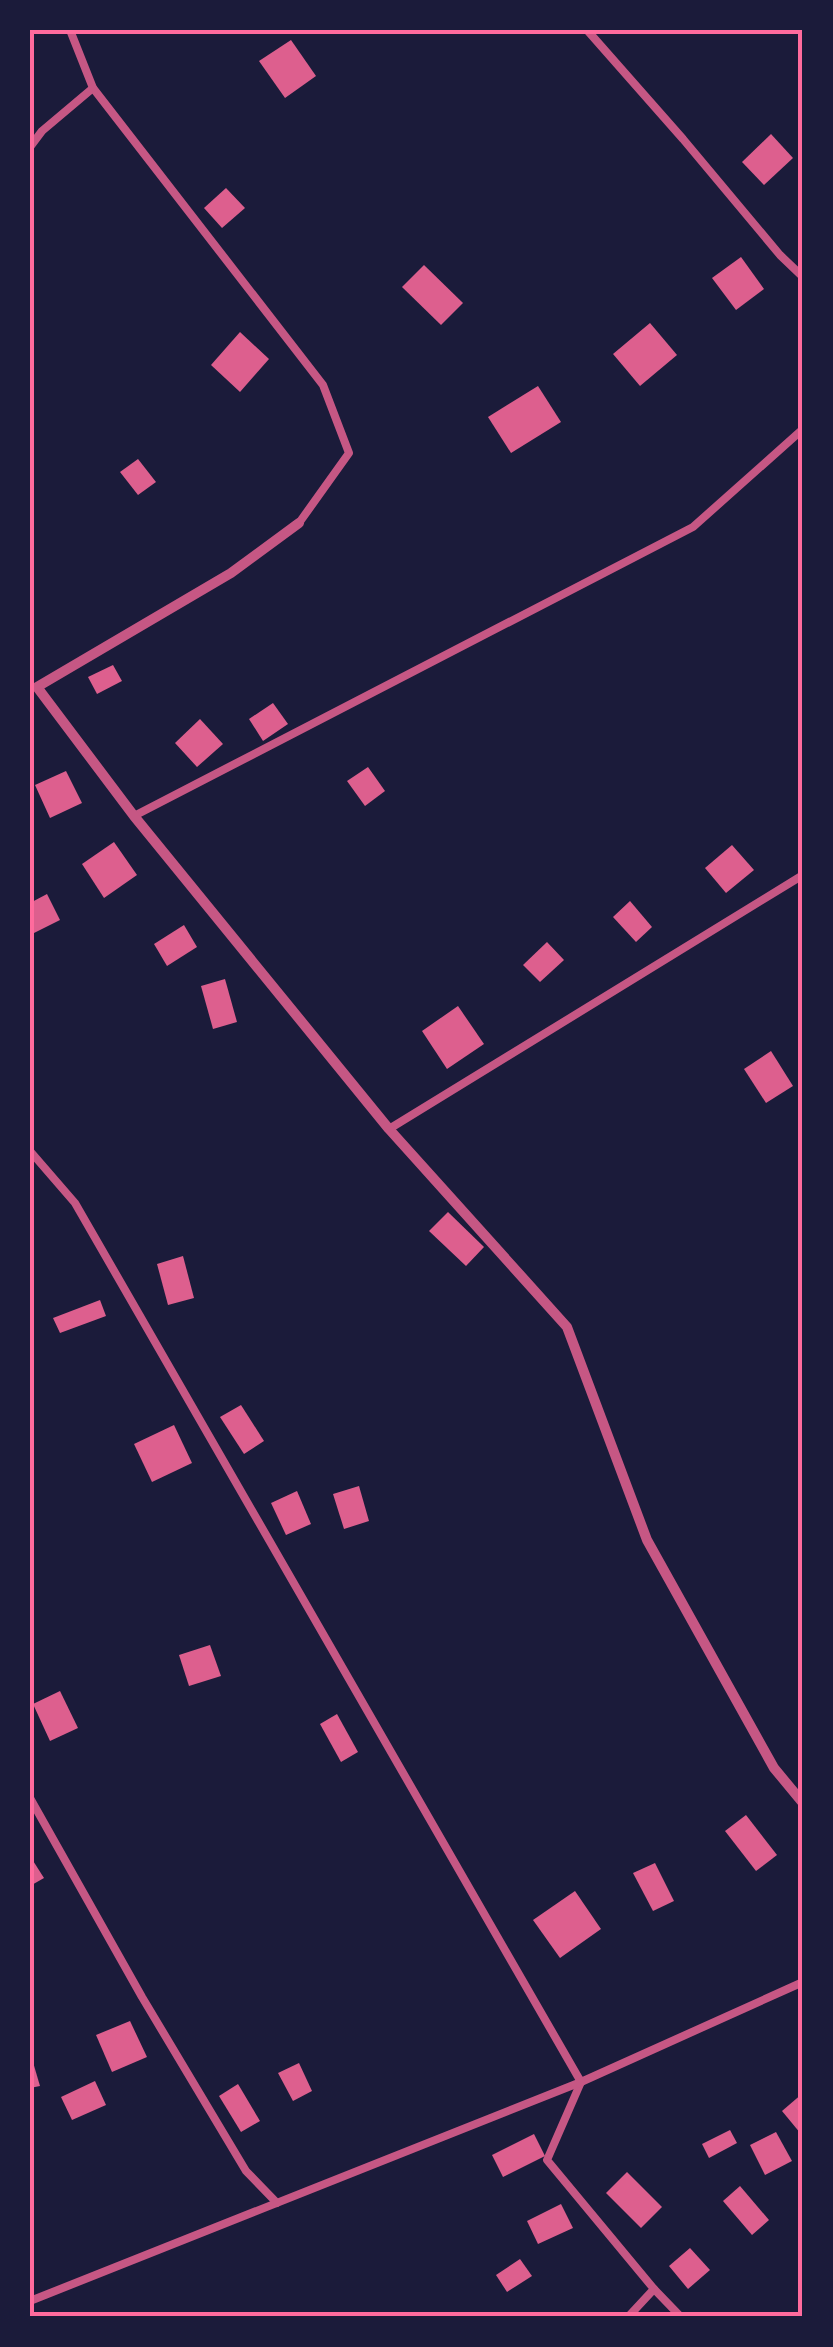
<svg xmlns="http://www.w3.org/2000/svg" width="833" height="2347" font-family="Literata,serif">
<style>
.building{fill:#dd5f8e}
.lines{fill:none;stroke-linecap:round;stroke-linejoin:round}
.service{stroke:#c65784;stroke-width:8}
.minor{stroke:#c65784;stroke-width:10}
.neatline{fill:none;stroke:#ff6b9d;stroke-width:4}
</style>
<rect width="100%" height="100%" fill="#1b1b3a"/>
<!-- building -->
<g class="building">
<polygon points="291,40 316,76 285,98 259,61"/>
<polygon points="771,134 793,158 764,185 742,162"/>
<polygon points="226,188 245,208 222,228 204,208"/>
<polygon points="741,257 764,289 736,310 712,278"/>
<polygon points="424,265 463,303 441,325 402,287"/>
<polygon points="650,323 677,355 640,386 613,354"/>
<polygon points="240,332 269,359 240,392 211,365"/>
<polygon points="538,386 561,422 511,453 488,417"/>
<polygon points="138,459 156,482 138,495 120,472"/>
<polygon points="113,665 122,681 97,694 88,677"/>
<polygon points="273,703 288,724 263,741 249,719"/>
<polygon points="200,719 223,744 197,767 175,743"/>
<polygon points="368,767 385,791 365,806 347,781"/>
<polygon points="66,771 82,803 50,818 35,785"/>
<polygon points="114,842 137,875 104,898 82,864"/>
<polygon points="732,845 754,870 726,893 705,868"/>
<polygon points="47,894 60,920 34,933 30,926 30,903"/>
<polygon points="630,901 652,927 636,942 613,917"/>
<polygon points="184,925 197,947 167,966 154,944"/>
<polygon points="547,942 564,960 540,982 523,965"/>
<polygon points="225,979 237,1022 213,1029 201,986"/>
<polygon points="458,1006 484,1044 447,1069 422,1031"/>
<polygon points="771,1051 793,1086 766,1103 744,1069"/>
<polygon points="448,1212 484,1247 466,1266 429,1231"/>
<polygon points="183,1256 194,1298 168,1305 157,1264"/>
<polygon points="100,1300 106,1316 60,1333 53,1318"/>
<polygon points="241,1405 264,1441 244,1454 220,1417"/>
<polygon points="174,1425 192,1463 152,1482 134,1444"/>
<polygon points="359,1486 369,1521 344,1529 333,1494"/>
<polygon points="297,1491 311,1524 286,1535 271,1503"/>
<polygon points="210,1645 221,1676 189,1686 179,1655"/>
<polygon points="60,1691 78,1728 50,1741 33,1704"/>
<polygon points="337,1714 358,1752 341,1762 320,1724"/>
<polygon points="746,1815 777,1855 756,1871 725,1831"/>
<polygon points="30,1856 44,1878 30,1886"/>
<polygon points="655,1863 674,1901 653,1911 633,1873"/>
<polygon points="575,1891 601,1929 560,1958 533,1920"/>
<polygon points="130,2021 147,2057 112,2072 96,2035"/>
<polygon points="30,2052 40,2086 30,2088"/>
<polygon points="299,2063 312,2091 293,2101 278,2073"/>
<polygon points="95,2081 106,2105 72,2120 61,2097"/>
<polygon points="238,2084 260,2121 241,2132 219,2096"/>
<polygon points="803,2093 803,2132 801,2134 782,2111"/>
<polygon points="730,2130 737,2143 709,2158 702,2144"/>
<polygon points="776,2132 792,2161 765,2175 750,2145"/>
<polygon points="534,2134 545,2156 503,2177 492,2155"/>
<polygon points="627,2172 662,2207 641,2228 606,2193"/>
<polygon points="740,2186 769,2220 752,2235 723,2201"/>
<polygon points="561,2204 573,2228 538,2244 527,2221"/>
<polygon points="690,2248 710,2270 688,2289 669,2266"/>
<polygon points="520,2259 532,2276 507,2292 496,2275"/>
</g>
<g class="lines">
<!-- service -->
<g class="service">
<polyline points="70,30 93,88 323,385 349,453 299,523"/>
<polyline points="587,30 683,139 780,255 803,277"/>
<polyline points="30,147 42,131 93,88"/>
<polyline points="134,816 693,527 803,429"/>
<polyline points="389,1129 803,875"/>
<polyline points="30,1151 75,1203 581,2082 803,1982"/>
<polyline points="30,1798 142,1997 246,2171 277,2203"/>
<polyline points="581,2082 547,2160 654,2289 628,2317"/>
<polyline points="654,2289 681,2317"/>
<polyline points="30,2301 581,2082"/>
</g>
<!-- minor -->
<polyline class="minor" points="299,523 231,573 37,687 134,816 389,1129 567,1327 647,1540 774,1768 803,1803"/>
</g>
<!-- border -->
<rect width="833" height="2347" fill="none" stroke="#1b1b3a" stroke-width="65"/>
<rect x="32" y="32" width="768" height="2282" class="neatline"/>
</svg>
